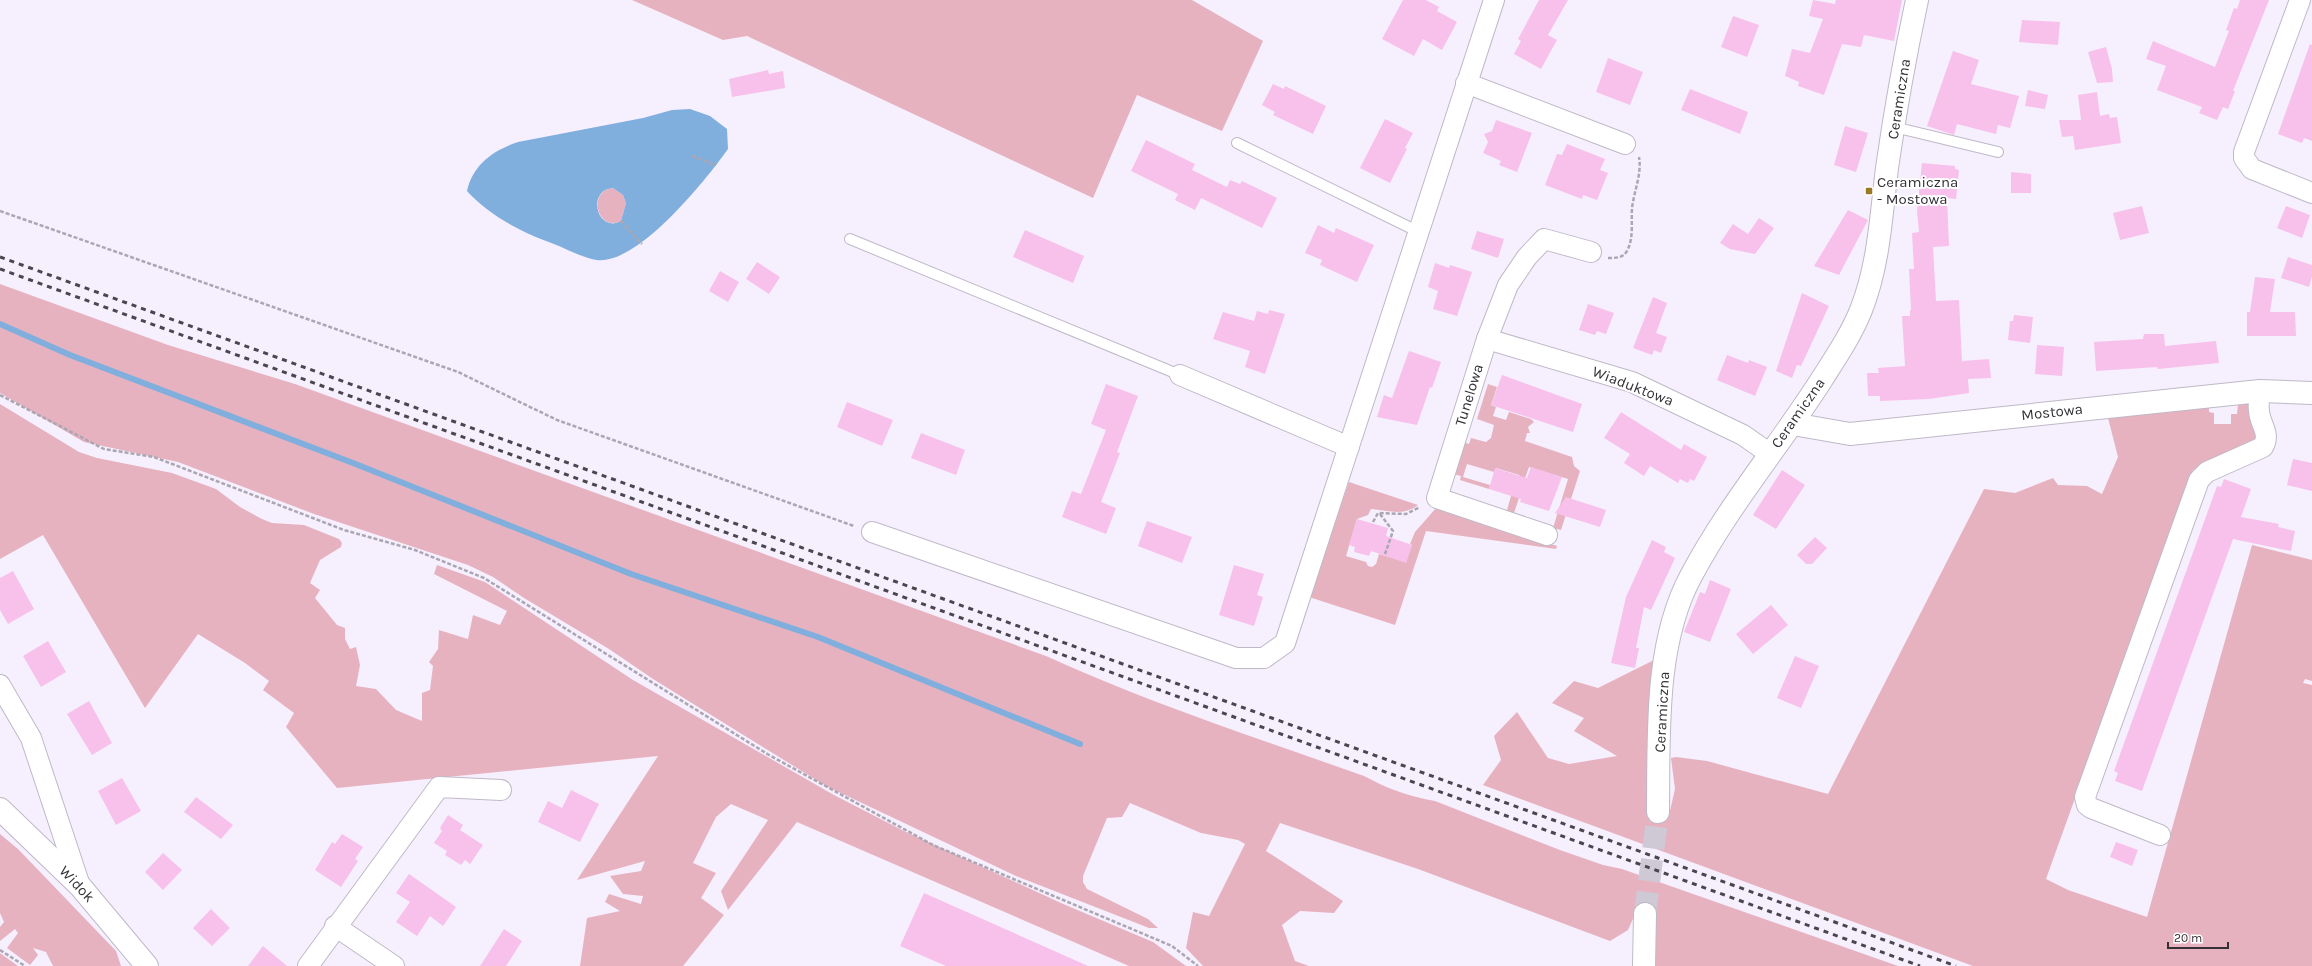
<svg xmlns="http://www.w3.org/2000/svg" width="2312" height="966" font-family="Karla,sans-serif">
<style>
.green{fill:#e7b2bf}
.water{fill:#81afdd;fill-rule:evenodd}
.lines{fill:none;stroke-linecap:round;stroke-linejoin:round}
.stream{stroke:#81afdd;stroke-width:6}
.building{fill:#f7c1ec}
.tertiary-tunnel{stroke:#cfc9d6;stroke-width:22;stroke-dasharray:22 11;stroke-linecap:butt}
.service-casing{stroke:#bfb9c7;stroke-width:12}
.minor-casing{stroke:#bfb9c7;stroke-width:22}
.tertiary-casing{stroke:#bfb9c7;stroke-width:24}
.secondary-casing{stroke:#bfb9c7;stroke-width:24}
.path{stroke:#aba6b1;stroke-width:2.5;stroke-dasharray:4 2;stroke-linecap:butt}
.service{stroke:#fff;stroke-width:10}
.minor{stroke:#fff;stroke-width:20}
.tertiary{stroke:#fff;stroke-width:22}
.secondary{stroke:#fff;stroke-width:22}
.rail{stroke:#49464d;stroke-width:3;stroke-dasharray:5 5;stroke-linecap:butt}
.poi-dot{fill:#9a7923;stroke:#fff;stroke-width:1.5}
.labels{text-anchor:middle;stroke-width:4;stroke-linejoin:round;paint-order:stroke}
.street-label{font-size:15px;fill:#333136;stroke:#fff}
.poi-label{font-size:15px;fill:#333136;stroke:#fff;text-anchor:start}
</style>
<rect width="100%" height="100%" fill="#f6effe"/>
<!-- green -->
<g class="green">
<polygon points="632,0 1192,0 1263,41 1222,131 1137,95 1093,198 747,36 723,40"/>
<path d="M613,188L623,195L626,203L621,221C597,233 587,190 613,188Z"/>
<path d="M0,284L168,345L295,384L1046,656C1149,703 1257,738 1364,776C1386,788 1410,797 1435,801L1560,850L1603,865L1622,869L1898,966H1655L1636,912L1628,930L1610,941L1418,869L1280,823L1266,851L1343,901L1334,913L1300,911L1282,925L1295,961L1309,966H1203L1186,948L1193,912L1209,916L1245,844L1238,840L1201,833L1130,803L1122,817L1107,818L1083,876V882L1087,889L1148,919L1158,928H1149L1016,876L826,786L653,679L609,649L524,598L493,577L468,565L314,514L178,462L84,442L0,393Z"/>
<polygon points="1488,384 1497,387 1491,405 1496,407 1493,416 1506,420 1509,412 1531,419 1534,422 1528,427 1530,433 1527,433 1525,441 1572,457 1574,466 1580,471 1561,530 1553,528 1568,479 1529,467 1524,481 1519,475 1496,468 1494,472 1467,464 1463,477 1490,485 1489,489 1460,480 1461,476 1453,474 1463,442 1469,444 1471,438 1486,442 1491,438 1494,425 1477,419"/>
<polygon points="2249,403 2249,414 2260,433 2257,441 2193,470 2046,879 2068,890 2147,917 2252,545 2312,560 2312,681 2305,679 2303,683 2312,685 2312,966 1973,966 1483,785 1501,760 1494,736 1517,712 1548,758 1569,764 1617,756 1574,731 1584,718 1552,703 1574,681 1598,688 1654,660 1647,790 1649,813 1669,815 1675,789 1671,758 1676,757 1707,761 1828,794 1984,489 2015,493 2053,478 2058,485 2087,486 2102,494 2118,457 2107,414 2110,413 2110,418 2209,406 2209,412 2214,413 2214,424 2231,424 2231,414 2237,414 2238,404"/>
<polygon points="0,404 79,452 97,458 172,473 216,489 240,507 262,519 272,523 304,525 339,539 342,543 341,547 320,560 310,583 320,590 315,598 337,625 345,628 345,639 350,649 356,647 360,665 356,686 376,689 396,710 422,721 422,693 430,690 433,666 429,662 438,649 439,630 468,639 473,615 500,625 507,611 434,574 437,565 485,582 633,680 834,795 904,831 1061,903 1153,942 1186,966 1129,966 797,822 728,910 721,891 768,820 731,804 716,817 693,863 716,873 701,898 724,915 683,966 580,966 587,918 620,911 605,902 609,894 641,904 643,896 623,894 610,876 641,871 645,861 577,880 658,756 337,788 286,727 294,713 263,690 269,681 245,663 198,634 145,708 43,535 0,559"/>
<path d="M1349,482L1418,505C1403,517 1388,510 1371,509L1368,515L1357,519L1346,556L1366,562L1368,566L1372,567L1376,564L1379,554L1406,562L1412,545L1410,544L1415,532L1437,507L1557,546L1556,549L1426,531L1395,625L1309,597Z"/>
<polygon points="1524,483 1514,513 1511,512 1511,514 1507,510 1511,496"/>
<polygon points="0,834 18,849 116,951 121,966 53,966 46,952 33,948 38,955 30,965 7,948 18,933 15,929 0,941 0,927 4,922 0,913"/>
<polygon points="0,953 18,966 0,966"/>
</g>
<!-- water -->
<path class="water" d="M690,109L710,116L727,129L728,149C706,180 638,265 597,260C582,258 561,246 546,241C517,230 488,214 467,191C473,164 494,150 518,142L643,118L672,110ZM613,188L623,195L626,203L621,221C597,234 586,190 613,188Z"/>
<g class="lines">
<!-- stream -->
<polyline class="stream" points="0,324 70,355 353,463 631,574 818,637 1080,744"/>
</g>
<!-- building -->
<g class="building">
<polygon points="1403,0 1426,0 1439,7 1437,11 1457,22 1442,50 1423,39 1414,56 1382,39"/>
<polygon points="1539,0 1568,0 1548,35 1557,40 1541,69 1514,54 1521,41 1518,39"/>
<polygon points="1813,0 1835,4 1836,0 1902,0 1894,41 1864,35 1861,47 1842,44 1824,95 1798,86 1799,82 1785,76 1792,49 1810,53 1823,19 1809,16"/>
<polygon points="2240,0 2269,0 2233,91 2235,91 2228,109 2223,107 2217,120 2199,113 2202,107 2157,90 2166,66 2146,59 2153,41 2215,67 2229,31 2226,30 2234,8 2237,9"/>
<polygon points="1733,16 1759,25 1747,57 1721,47"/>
<polygon points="2022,20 2060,22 2058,45 2019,42"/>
<polygon points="2310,44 2312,45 2312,141 2304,138 2302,143 2278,134"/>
<polygon points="2106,47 2112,69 2113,82 2097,83 2088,52"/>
<polygon points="1953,51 1979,60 1971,84 2019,96 2010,128 1998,125 1996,134 1957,124 1954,135 1927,126"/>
<polygon points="1608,58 1643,72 1630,105 1596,92"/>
<polygon points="768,70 769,74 783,71 785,88 732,97 729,79"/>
<polygon points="1273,84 1284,89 1285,86 1326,106 1313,134 1273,115 1275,112 1262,105"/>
<polygon points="1690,89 1748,112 1740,134 1681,110"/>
<polygon points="2028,90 2048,95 2045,109 2025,106"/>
<polygon points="2097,92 2100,116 2109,114 2110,118 2117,117 2121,143 2075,150 2073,136 2062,137 2059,120 2081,120 2078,95"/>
<polygon points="1385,119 1413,133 1405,148 1407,149 1390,183 1360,168"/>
<polygon points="1496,120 1532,133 1517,172 1499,165 1501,161 1483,153 1488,142 1484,134 1492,131"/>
<polygon points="1845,126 1868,133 1856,172 1834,165"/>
<polygon points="1146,140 1195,164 1192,170 1227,187 1230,180 1240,184 1242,181 1277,198 1262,228 1201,198 1195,210 1175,200 1178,194 1131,171"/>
<polygon points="1567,144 1605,159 1600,170 1608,173 1597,200 1583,195 1582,199 1545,185 1557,154 1562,155"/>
<polygon points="1922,163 1955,166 1955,169 1959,170 1956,199 1947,198 1949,246 1933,247 1936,301 1959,300 1962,361 1989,359 1991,378 1968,379 1969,393 1929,399 1880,401 1880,396 1868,396 1867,373 1879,373 1878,368 1905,366 1902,316 1910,316 1910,310 1911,310 1909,269 1914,269 1912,233 1919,232 1917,211"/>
<polygon points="2011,172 2031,174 2031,193 2011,193"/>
<polygon points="2142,206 2149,233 2120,240 2113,213"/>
<polygon points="2286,206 2310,215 2302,238 2277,228"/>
<polygon points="1848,210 1868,220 1839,275 1814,266"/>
<polygon points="1759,218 1774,228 1755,254 1730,249 1720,243 1733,224 1748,234"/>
<polygon points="1318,225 1334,233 1336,228 1374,245 1357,282 1320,265 1322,260 1305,253"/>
<polygon points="1025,230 1084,256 1073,283 1013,257"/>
<polygon points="1477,231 1504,239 1498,258 1471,249"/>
<polygon points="2288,257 2312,265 2312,277 2309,287 2281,278"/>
<polygon points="757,262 780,277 769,294 746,279"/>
<polygon points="1435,263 1449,268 1450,265 1472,272 1457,316 1433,309 1438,291 1428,287"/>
<polygon points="720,271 739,282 728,302 709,291"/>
<polygon points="2255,277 2275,279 2270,312 2295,312 2296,336 2247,336 2247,312 2250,312"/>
<polygon points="1802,293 1829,306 1801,366 1797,365 1792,378 1776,371"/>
<polygon points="1653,297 1667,303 1656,333 1667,337 1661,353 1654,350 1652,355 1633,348"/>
<polygon points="1588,304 1614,313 1606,334 1597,331 1595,335 1579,330"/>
<polygon points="1269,310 1285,314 1265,374 1245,367 1250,351 1213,339 1223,312 1254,321 1257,311 1268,314"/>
<polygon points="2014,315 2033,317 2030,343 2008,340 2010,321 2013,321"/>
<polygon points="2144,334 2164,334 2165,346 2216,341 2219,363 2158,369 2157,367 2096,371 2094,342 2143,339"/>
<polygon points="2037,345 2064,347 2062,376 2035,374"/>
<polygon points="1409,351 1441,362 1432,388 1430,387 1417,425 1377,417 1384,395 1392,398"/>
<polygon points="1727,355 1748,363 1749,360 1767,367 1755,396 1717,380"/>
<polygon points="1502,375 1582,404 1573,432 1491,405"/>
<polygon points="1106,384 1138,396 1117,452 1120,453 1101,502 1116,508 1106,534 1062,517 1072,491 1081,494 1106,430 1091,424"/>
<polygon points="847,402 893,420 882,446 837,427"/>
<polygon points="1621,412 1681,450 1684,444 1707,457 1694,481 1690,479 1688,483 1680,479 1678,483 1650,466 1644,476 1624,463 1630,454 1604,438"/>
<polygon points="921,433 965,450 956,475 911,458"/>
<polygon points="2293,459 2312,463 2312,491 2287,485"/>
<polygon points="1531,467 1562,477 1549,511 1520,502 1521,499 1489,489 1495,468 1527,478"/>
<polygon points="1782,470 1805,485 1776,529 1753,515"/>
<polygon points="2224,479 2251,489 2241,517 2279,524 2278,527 2295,531 2291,551 2233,539 2142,791 2115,781 2118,773 2114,771 2217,486 2221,487"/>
<polygon points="1566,497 1606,510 1600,527 1555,513"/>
<polygon points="1357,519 1388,528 1386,536 1412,545 1406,563 1371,551 1369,556 1354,552 1355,547 1349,545"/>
<polygon points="1147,521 1192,537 1182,563 1138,546"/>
<polygon points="1815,537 1827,548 1812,564 1806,564 1797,555"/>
<polygon points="1652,540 1666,547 1664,552 1675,558 1651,610 1644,607 1636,648 1639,648 1635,668 1611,663 1626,597"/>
<polygon points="1234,565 1264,574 1257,595 1263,597 1254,626 1219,615"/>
<polygon points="13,571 34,609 8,624 0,610 0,578"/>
<polygon points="1710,580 1731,589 1710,642 1684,632 1700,592 1705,594"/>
<polygon points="1771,605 1788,625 1753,654 1736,634"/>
<polygon points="48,641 66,672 41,687 23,656"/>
<polygon points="1795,656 1819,666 1801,708 1777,698"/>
<polygon points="89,701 112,743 92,755 67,714"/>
<polygon points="122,778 141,811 116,825 98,791"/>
<polygon points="571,790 599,804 580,842 538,822 548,801 562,808"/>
<polygon points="196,797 233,825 221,839 184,812"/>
<polygon points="448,815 463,825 460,830 483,845 470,864 465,860 461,865 445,855 447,851 434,843 442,831 440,828"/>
<polygon points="342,834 363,847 355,859 358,861 341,887 315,870 332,842 335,844"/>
<polygon points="2116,842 2138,850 2132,866 2110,857"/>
<polygon points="163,853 182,870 163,890 145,872"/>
<polygon points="409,874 456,907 443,926 430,916 417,936 396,922 410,902 396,893"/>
<polygon points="924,893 1088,966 946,966 900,946"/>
<polygon points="211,909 230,928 212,946 193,928"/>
<polygon points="504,929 522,941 506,966 480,966"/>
<polygon points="263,946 287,966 248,966"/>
</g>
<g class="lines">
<!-- tertiary-tunnel -->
<polyline class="tertiary-tunnel" points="1645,914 1658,812"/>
<defs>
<g id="service">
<polyline points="1894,127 1998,152"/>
<polyline points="1237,143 1417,231"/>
<polyline points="850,239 1180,375"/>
</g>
<g id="minor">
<polyline points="2300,0 2244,152 2244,158 2252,169 2312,193"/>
<polyline points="1466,83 1625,144"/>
<polyline points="1487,339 1632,382 1743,435 1770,454"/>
<polyline points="1180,375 1349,447"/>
<polyline points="872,532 1236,658 1264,658 1285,643 1494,0"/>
<polyline points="1547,535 1437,498 1487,339 1508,285 1527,257 1544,239 1591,252"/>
<polyline points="0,685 31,738 80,886"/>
<path d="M2160,835L2091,808L2087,805L2085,797L2199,480L2207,472L2263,447C2271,433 2260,425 2259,411C2258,404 2259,398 2260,391"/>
<polyline points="335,926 394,966"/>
<polyline points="308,966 439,787 501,790"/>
</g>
<g id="tertiary">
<polyline points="1793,424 1850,434 2260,391 2312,393"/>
<path d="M1658,812C1659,737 1654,644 1691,576C1728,506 1780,445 1822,379C1836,357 1851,335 1861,310C1879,265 1881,216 1887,168C1895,112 1905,56 1917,0"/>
<polyline points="1644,966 1645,914"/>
</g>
<polyline id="secondary" points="0,809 80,886 147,966"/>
</defs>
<!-- service casing -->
<use href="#service" class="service-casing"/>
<!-- minor casing -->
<use href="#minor" class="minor-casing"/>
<!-- tertiary casing -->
<use href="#tertiary" class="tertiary-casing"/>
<!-- secondary casing -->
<use href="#secondary" class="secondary-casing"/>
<!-- path -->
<g class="path">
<polyline points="692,156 716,165"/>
<polyline points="0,211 458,372 557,420 854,526"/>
<polyline points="621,221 642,244"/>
<path d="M1608,258C1616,258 1623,258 1627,251C1634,238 1631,222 1632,208C1634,191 1642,174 1639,157"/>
<polyline points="0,395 104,449 154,457 344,530 415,550 484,578 769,755 933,845 1172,946 1198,966"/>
<polyline points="1380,514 1393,531 1385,554"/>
<polyline points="1373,522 1378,513 1406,514 1420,507"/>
<polyline points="0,950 25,966"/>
</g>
<!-- service -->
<use href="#service" class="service"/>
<!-- minor -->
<use href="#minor" class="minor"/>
<!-- tertiary -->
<use href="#tertiary" class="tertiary"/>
<!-- secondary -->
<use href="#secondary" class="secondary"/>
<!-- rail -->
<g class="rail">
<polyline points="0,257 1956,966"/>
<polyline points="0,269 1920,966"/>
</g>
</g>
<!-- markers -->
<rect class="poi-dot" x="1865" y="187" width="8" height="8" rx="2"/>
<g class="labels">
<!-- street labels -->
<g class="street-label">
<text transform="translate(1899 99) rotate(-81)" y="5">Ceramiczna</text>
<text transform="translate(1633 386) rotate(21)" y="5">Wiaduktowa</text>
<text transform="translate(1469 395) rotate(-73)" y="5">Tunelowa</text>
<text transform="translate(2052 412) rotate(-6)" y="5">Mostowa</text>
<text transform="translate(1798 413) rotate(-55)" y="5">Ceramiczna</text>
<text transform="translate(1662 712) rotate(-87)" y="5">Ceramiczna</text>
<text transform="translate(77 884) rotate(47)" y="5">Widok</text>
</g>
<!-- poi labels -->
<g class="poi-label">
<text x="1877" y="187">Ceramiczna<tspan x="1877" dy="17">- Mostowa</tspan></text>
</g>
</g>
<!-- scale -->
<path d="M2168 942v6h60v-6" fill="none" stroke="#333136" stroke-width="2"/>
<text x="2174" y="942" font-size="12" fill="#333136" stroke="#ffffff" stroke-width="3" paint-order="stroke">20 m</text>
</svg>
